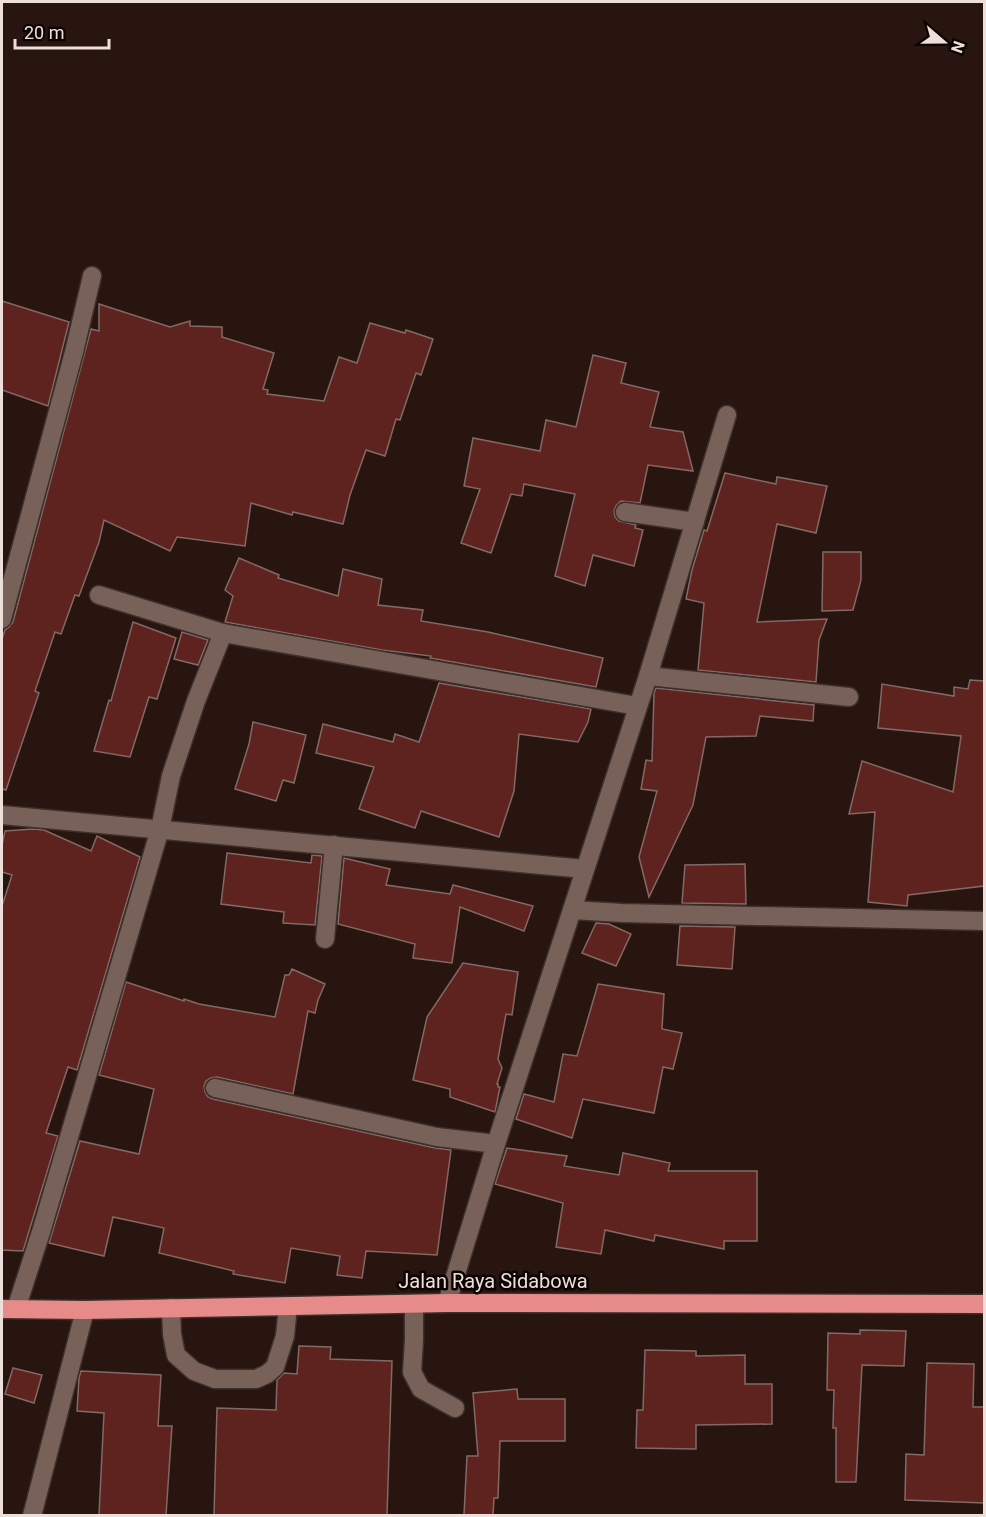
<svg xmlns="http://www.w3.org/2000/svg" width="986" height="1517" font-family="Roboto,sans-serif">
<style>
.building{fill:#5e231e;stroke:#836965;stroke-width:1.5}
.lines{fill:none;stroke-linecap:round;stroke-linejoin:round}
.lane-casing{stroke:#3c2f2c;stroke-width:21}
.street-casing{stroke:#3c2f2c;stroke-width:21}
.highway-casing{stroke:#3c2f2c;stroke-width:21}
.lane{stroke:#786158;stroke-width:18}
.street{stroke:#786158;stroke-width:18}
.highway{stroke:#e68b89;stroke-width:18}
.labels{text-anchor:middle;stroke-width:5;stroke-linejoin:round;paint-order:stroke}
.street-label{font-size:20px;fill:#eddfda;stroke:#0b0403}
</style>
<rect width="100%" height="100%" fill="#28150f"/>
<!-- building -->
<g class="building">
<polygon points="2,301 69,322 48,406 2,390"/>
<polygon points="99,304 170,327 190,321 190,326 222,327 222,337 274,353 263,389 268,390 267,394 324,401 339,357 357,363 370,323 405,333 406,330 433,339 421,375 416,373 400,420 396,419 385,456 366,450 350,495 343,524 293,512 292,515 251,503 245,546 177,537 170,551 104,520 99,542 79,596 75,595 61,634 55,632 35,691 39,693 6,790 2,789 2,639 5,630 9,627 13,622 91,329 99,331"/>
<polygon points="593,355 626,363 621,383 659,392 650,427 683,432 693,471 648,465 640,503 621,501 616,506 614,511 615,517 619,521 636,525 635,528 643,530 634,566 593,555 585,586 555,576 575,494 524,484 522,496 511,494 491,553 461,543 480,489 464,486 473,438 540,451 546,420 576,427"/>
<polygon points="725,473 776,484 777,477 827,486 816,533 777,524 757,622 827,619 819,640 816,682 698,670 704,603 686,599 692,570 704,530 707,531"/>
<polygon points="823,552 861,552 861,580 853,610 822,611"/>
<polygon points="239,558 279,575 278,578 338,596 343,569 382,579 378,605 423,610 421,621 488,632 603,658 596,687 430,658 431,656 382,650 225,622 233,596 225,590"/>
<polygon points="133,622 176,638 157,699 149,697 130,757 94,751 109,700 111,701"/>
<polygon points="182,632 208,640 198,665 174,659"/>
<polygon points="970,680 984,681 984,886 908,895 907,906 868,902 875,812 849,814 862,761 953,792 961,736 878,728 882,684 954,696 954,687 968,689"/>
<polygon points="439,683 591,709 588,722 578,742 519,734 514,791 499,837 421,811 415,828 359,809 374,767 316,753 323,724 393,742 395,734 419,742"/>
<polygon points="656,688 814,705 813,721 760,716 756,736 706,737 693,805 649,897 639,857 657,791 641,789 646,760 652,761 654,693"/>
<polygon points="253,722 306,735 294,783 283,780 276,801 235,789 249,744"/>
<polygon points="33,829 44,830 91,851 97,836 140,857 77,1070 68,1067 46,1133 58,1136 23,1251 2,1250 2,906 12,875 2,872 2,845 5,831"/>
<polygon points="227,853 311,863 312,855 322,856 315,925 283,923 284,912 221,904"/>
<polygon points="344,858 390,869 386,885 450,894 453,885 533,906 524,931 460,907 452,963 413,958 415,944 338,924"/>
<polygon points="745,864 746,904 682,903 685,865"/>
<polygon points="596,923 609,924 631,934 616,966 582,953"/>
<polygon points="680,926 735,927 732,969 677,965"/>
<polygon points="463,963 518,972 512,1015 506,1014 498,1059 502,1068 497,1084 498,1084 498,1087 500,1087 495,1112 450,1097 450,1089 413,1080 427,1017"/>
<polygon points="292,969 325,984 318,1000 315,1013 308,1011 293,1094 217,1077 211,1078 206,1081 204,1086 205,1092 208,1097 213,1099 435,1148 451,1150 437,1255 366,1251 362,1278 337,1275 340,1256 291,1248 285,1283 233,1274 234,1271 159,1253 164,1228 113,1217 104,1256 49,1243 80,1141 139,1154 154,1089 99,1075 126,982 184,1001 184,999 199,1004 275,1017 285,975 289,975"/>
<polygon points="598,984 664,994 662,1029 682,1033 673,1069 663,1067 654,1113 583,1099 572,1138 516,1119 524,1094 554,1102 563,1054 577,1056"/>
<polygon points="507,1148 567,1156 564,1166 619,1175 623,1153 670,1163 668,1171 757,1171 757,1241 724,1241 724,1249 655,1235 654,1241 605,1230 601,1254 556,1247 563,1203 495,1184"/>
<polygon points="860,1330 906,1331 904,1366 862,1365 856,1482 836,1482 836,1428 833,1428 834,1390 827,1390 828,1333 860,1334"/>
<polygon points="299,1346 331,1347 330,1359 392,1361 387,1515 214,1515 217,1408 276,1410 277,1380 284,1373 297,1374"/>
<polygon points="645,1350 696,1351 696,1356 745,1355 745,1384 772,1384 772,1424 696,1425 696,1449 636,1448 637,1410 643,1410"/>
<polygon points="927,1363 974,1364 973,1407 984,1407 984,1503 905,1500 906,1454 924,1455"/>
<polygon points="13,1368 42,1375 34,1403 5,1394"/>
<polygon points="81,1371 161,1375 158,1426 172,1426 166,1515 99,1515 104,1413 77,1411 79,1378"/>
<polygon points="517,1389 518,1399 565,1399 565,1441 500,1441 498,1498 494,1498 493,1515 464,1515 467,1456 478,1456 473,1393"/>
</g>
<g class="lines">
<defs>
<g id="lane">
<polyline points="414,1304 414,1340 412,1372 421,1389 455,1408"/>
<polyline points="171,1308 172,1334 176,1355 194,1371 215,1379 256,1379 267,1374 275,1367 285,1336 288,1306"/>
</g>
<g id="street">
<polyline points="625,512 695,522"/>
<polyline points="99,595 223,633 637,706"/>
<polyline points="2,619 74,352 92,276"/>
<polyline points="648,676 849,697"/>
<polyline points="2,815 585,869"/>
<polyline points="572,910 622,913 984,921"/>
<polyline points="325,939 334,845"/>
<polyline points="215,1088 437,1137 496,1144"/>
<polyline points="447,1303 496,1144 648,676 727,415"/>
<polyline points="16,1309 41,1232 160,829 171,776 196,701 223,633"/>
<polyline points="32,1516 85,1310"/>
</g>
<polyline id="highway" points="2,1309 85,1310 447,1303 984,1304"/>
</defs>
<!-- lane casing -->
<use href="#lane" class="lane-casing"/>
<!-- street casing -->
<use href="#street" class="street-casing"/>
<!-- highway casing -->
<use href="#highway" class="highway-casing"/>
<!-- lane -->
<use href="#lane" class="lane"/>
<!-- street -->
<use href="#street" class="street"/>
<!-- highway -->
<use href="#highway" class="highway"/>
</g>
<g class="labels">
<!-- street labels -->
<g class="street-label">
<text x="493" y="1288">Jalan Raya Sidabowa</text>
</g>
</g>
<!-- border -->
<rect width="986" height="1517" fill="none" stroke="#eddfda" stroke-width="6"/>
<!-- north arrow -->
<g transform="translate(944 42) rotate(110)" stroke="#0b0403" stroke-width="4.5" paint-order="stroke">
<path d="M0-4.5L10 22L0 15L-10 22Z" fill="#eddfda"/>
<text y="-9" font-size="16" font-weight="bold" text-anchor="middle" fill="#eddfda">N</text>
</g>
<!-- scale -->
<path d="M15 39v9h94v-9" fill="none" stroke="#eddfda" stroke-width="3"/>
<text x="24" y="39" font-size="18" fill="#eddfda" stroke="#0b0403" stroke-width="4.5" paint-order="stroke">20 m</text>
</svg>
